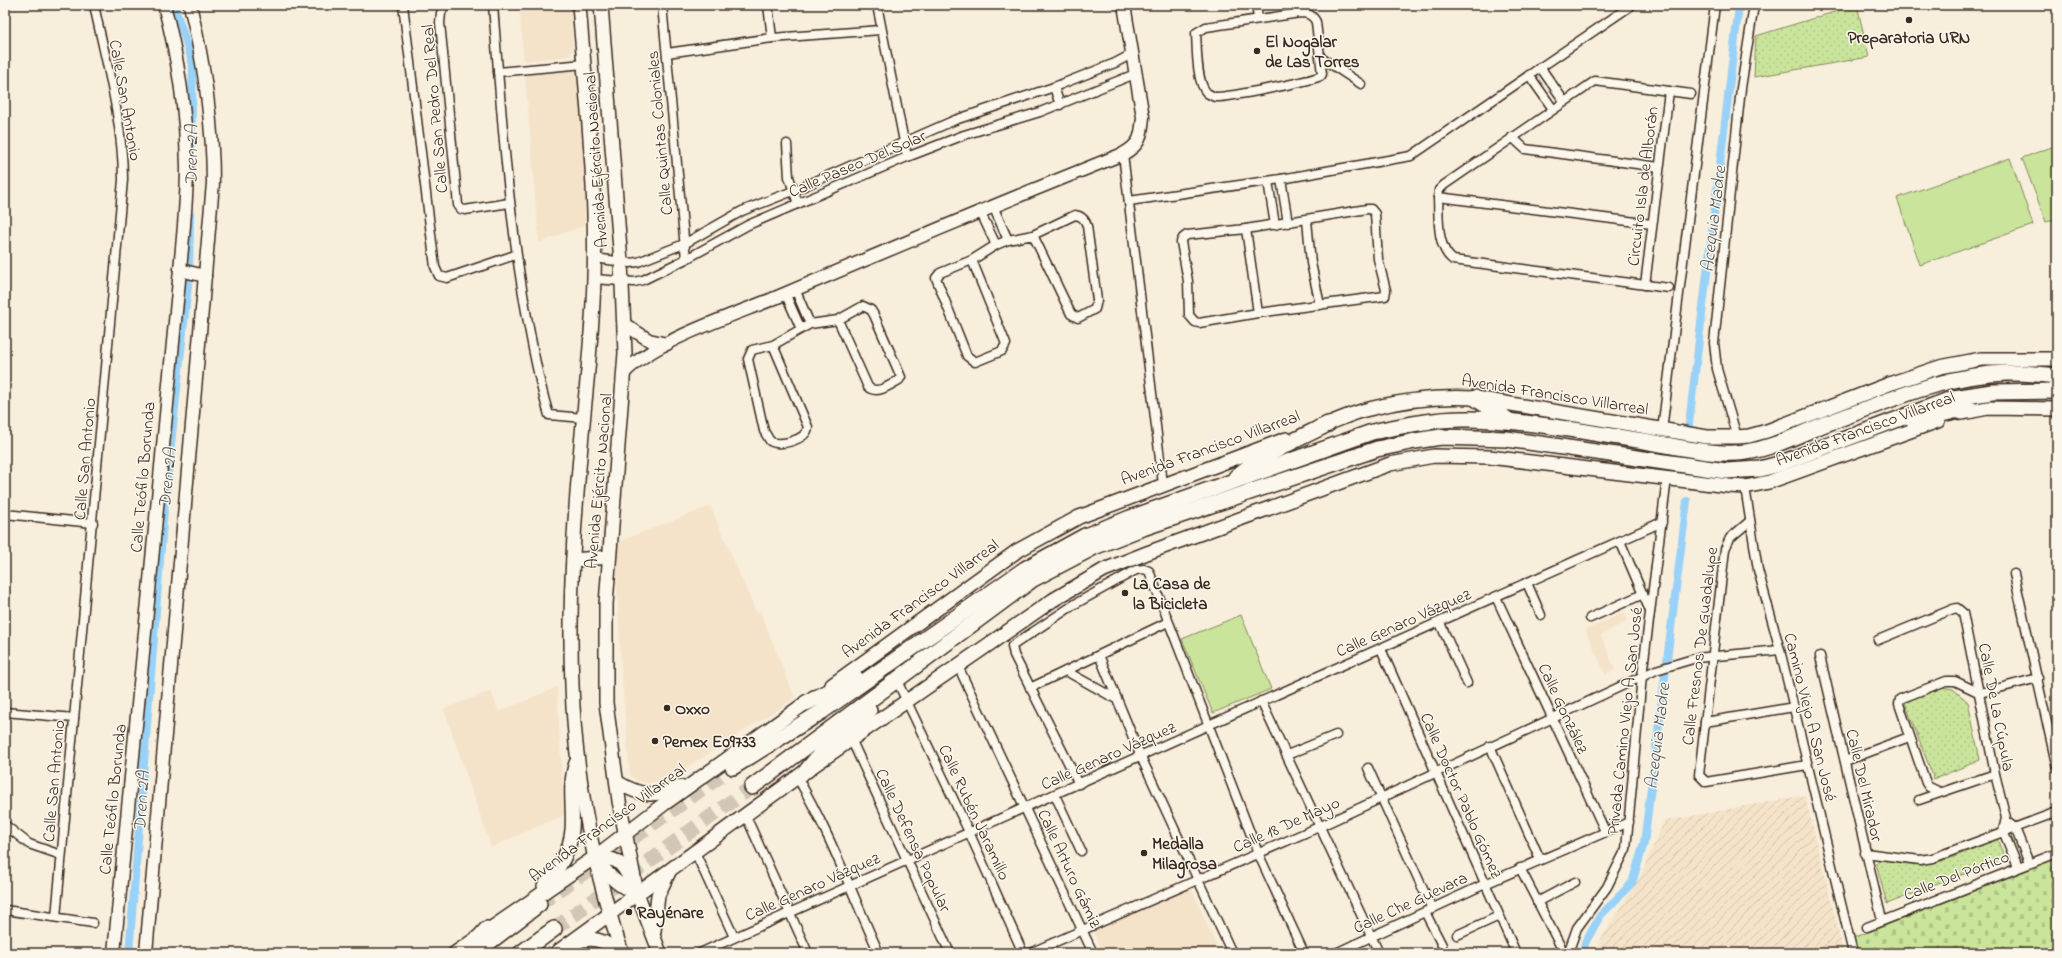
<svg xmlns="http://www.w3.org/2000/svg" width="2062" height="958" font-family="'Indie Flower',sans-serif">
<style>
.built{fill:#f4e3c9}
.industrial{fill:url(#industrial-furrows)}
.cemetery{fill:url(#cemetery-stones);stroke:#82885c}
.park{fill:url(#park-dots);stroke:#82885c}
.garden{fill:#cae59b;stroke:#82885c}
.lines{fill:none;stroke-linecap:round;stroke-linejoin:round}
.canal{stroke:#98d2f8;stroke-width:8}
.highway-tunnel{stroke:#d2c7b6;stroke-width:15;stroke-dasharray:15 8;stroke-linecap:butt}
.street-casing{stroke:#3b2a1e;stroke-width:11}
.secondary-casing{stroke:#3b2a1e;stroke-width:15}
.primary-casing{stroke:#3b2a1e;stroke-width:16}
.highway-casing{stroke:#3b2a1e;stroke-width:18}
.street{stroke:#fbf7ec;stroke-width:8}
.secondary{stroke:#fbf7ec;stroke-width:12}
.primary{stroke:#fbf7ec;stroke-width:13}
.highway{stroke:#fbf7ec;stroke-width:15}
.poi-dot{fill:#3b2a1e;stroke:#fbf7ec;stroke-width:1.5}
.labels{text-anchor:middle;stroke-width:3;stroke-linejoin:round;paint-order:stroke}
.poi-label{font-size:17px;font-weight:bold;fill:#3b2a1e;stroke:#fbf7ec;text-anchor:start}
.street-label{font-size:17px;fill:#3b2a1e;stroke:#fbf7ec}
.water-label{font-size:18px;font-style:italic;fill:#525454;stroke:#fbf7ec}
</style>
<defs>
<pattern id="industrial-furrows" width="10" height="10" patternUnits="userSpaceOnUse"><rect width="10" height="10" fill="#f4e3c9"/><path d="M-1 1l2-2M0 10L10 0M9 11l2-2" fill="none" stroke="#d2c3ac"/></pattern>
<pattern id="cemetery-stones" width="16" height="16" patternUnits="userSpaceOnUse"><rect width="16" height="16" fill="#cae59b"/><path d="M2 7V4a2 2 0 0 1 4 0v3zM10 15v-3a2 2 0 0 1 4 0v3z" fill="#aec585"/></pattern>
<pattern id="park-dots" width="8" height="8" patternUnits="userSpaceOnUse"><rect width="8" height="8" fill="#cae59b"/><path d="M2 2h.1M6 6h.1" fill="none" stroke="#aec585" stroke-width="1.8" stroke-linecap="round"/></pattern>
</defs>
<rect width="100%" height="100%" fill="#f8eedc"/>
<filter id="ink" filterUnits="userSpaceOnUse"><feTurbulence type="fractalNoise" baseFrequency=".025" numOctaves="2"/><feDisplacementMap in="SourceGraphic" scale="8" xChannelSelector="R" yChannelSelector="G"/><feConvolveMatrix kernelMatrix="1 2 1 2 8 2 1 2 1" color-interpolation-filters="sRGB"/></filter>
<g filter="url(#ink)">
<!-- built -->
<g class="built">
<polygon points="519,5 570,5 573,49 569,56 524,61"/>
<polygon points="573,69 577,72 586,170 585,225 539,243 525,75"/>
<polygon points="710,506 756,612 760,611 795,698 672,777 661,782 646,783 637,781 630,775 621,667 615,543"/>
<polygon points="1625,612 1628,620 1601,635 1615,669 1606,675 1585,630"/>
<polygon points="557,687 564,815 491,847 444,709 491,691 499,712"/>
<polygon points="1191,888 1220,953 1103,953 1093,931"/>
</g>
<!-- industrial -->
<polygon class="industrial" points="1805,795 1844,953 1595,953 1601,939 1640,877 1664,821"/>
<!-- cemetery -->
<polygon class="cemetery" points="2057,858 2057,953 1857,953 1853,938"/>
<!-- park -->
<g class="park">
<polygon points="1857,5 1869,57 1754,77 1756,36"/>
<polygon points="1936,686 1953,689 1968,702 1980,760 1934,779 1904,700"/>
<path d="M1997,839L2005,858L1887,904L1876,863L1881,859C1895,862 1908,865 1922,864C1947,863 1973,848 1997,839Z"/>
</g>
<!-- garden -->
<g class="garden">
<polygon points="2057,145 2057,219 2046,222 2022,158"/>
<polygon points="2010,158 2033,225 1920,265 1897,198"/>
<polygon points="1241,615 1271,689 1213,713 1182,639"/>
</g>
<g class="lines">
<!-- canal -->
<g class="canal">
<polyline points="174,5 193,64 191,145"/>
<polyline points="1688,432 1739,5"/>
<polyline points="129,953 164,510 189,276 190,215"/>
<polyline points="1583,953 1585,943 1600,916 1632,883 1644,843 1687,501"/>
</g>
<!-- highway-tunnel -->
<g class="highway-tunnel">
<polyline points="539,904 733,767"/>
<polyline points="554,929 752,787"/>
</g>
<defs>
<g id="street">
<polyline points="403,5 435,267 439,276 447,278 515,255"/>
<polyline points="445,5 441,13 440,23 458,205 461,209 465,210 509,203"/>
<path d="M493,5C501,110 508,214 527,317C533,350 539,383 549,415L584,418"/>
<polyline points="662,5 686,259"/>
<polyline points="768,5 772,38"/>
<polyline points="877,5 907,157"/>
<polyline points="1256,5 1258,18"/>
<path d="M1300,13C1308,13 1313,15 1316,22L1322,74L1321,76C1311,81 1226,98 1215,97C1212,96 1209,94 1207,93C1196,83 1197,46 1196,33L1206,27Z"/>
<polyline points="667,53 772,38 881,30"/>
<polyline points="1320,57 1361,84"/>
<polyline points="1540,67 1564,101"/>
<polyline points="498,72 584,64"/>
<polyline points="1529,75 1553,109"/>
<polyline points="1054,87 1060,105"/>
<polyline points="1512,137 1525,149 1659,167"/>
<polyline points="787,144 789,177 798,204"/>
<polyline points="1123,154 1163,484"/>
<polyline points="1281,179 1288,223"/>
<polyline points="1268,181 1275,225"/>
<polyline points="1438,197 1652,224"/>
<polyline points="1129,201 1281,179 1411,156 1632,5"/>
<polyline points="993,206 1008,240"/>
<polygon points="1367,209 1371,209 1375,214 1378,259 1386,290 1385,296 1258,313 1199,323 1195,322 1189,315 1188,281 1181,242 1183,238 1187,235 1246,229"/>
<polyline points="980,211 996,245"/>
<polyline points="1307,220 1311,263 1320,305"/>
<polyline points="1246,229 1258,313"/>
<polyline points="595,258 630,263 638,262 684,244 742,211 793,191 955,120 1054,87 1115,63 1132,54"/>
<path d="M972,260L1006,344L1002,351L975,362L967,356L936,278L940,273L972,260L996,245L1008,240L1033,235L1075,215C1082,216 1085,219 1087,226L1097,300L1095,309L1078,318L1071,314L1033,235"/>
<polyline points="594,279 634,282 643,280 686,259 748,225 907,157 964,135 1040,112 1135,74"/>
<polyline points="1645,285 1669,91"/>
<path d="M1669,288L1453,260C1436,247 1439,217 1438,197L1439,190L1444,185L1595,81L1691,94"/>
<polyline points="795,289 810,324"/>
<polyline points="785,293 801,329"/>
<path d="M773,345L808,427C807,440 779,447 770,441L764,431L748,359L752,350L773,345L810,324L838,320L863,306L871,310L874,315L901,377L899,380C890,385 877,395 868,387L838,320"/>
<polyline points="1662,430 1715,5"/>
<polyline points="1737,437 1717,369 1714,343 1741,88 1754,5"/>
<polyline points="1745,487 1758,570 1780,650 1853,953"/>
<polyline points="5,514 93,523"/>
<polyline points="1750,521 1730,538 1725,549 1699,775 1706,782 1807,765"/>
<polyline points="1620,541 1650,611"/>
<polyline points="2014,574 2057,768"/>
<polyline points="1527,583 1541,615"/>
<polyline points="1496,597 1605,831"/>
<polyline points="1590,618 1643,594"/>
<polyline points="1440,623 1467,683"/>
<polyline points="1878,640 1953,609 1957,608 1963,613 1995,774 2006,818 2003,831 2018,867"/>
<polyline points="1381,649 1516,953"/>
<polyline points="1099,655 1141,757 1232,953"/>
<polyline points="1820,656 1882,920"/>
<polyline points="958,666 1093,953"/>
<polyline points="1066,671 1116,699"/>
<polyline points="899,685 969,832 1023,953"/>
<polyline points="1030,688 1168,622"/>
<polyline points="1261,701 1379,953"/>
<polyline points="5,712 74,718"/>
<polyline points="1705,722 1794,707"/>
<polyline points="851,739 950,953"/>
<polyline points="1490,746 1540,859"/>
<polyline points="1287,755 1336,735"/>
<polyline points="1845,761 1909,737"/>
<polyline points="1368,768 1432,909"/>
<path d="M797,777C830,833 852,894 879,953"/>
<polyline points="1079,784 1014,655 1012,646 1075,604 1136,570 1144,569 1149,571 1258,853 1304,953"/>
<polyline points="1940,792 1929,787 1926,783 1899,704 1900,699 1946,681 1955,681 1980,693 2038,678"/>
<polyline points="1055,795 1081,851"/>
<polyline points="1919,800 1995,774"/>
<polyline points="745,814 808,953"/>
<polyline points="2010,823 2017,833 2029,863"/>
<polyline points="5,825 29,844 61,855"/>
<polyline points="695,852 734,937"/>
<polyline points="1865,853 1920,860 1933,858 2057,812"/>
<polyline points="1520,868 1564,953"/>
<polyline points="1537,902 1575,882"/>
<polyline points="5,910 93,923"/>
<polyline points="1425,912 1442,945"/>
<path d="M56,917L123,180C123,121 106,62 94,5"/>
<polyline points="1867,927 2057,853"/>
<polyline points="1457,935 1499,916"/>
<polyline points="700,953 1662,522"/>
<polyline points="1030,953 1321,826 1656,670 1696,658 1780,650"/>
<polyline points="1336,953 1485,884 1629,822"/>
<polyline points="1568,953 1577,928 1607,887 1626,849 1642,676 1667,478"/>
</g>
<g id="secondary">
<polyline points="180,270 205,276"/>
<polyline points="624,324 649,340 667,344"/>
<path d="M624,373C653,341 734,315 775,298C890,249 1006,200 1123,154C1141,144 1141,137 1143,117L1124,5"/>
<path d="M114,953L180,270C183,236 187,201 187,167C186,114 178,57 164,5"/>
<path d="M146,953L213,183C213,123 204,63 190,5"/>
</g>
<g id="primary">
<path d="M579,5C586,96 597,186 594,278C593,320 589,361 585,402C576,496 568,591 572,685C575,776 593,867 622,953"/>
<polyline points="601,5 621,262 625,353 606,604 606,703 619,801 637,893 660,953"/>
<polyline points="1962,413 1988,408 2057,409"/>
<path d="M1319,427C1336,421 1352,413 1369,409C1403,400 1439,396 1475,398L1707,437H1737L1749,436L1767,431L1892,383L1940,367L1981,359H2057"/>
<polyline points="573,560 609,557"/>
<polyline points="832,685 1017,551 1079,517 1286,439"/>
<path d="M617,782C642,797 653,797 680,787"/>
<path d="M595,857C615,858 621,860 630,879"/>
<path d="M600,863C610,878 620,887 637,893"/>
<path d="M544,886C558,871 570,852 572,830C574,807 568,786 576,763"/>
<polyline points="654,931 658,895 669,872"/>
<path d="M574,943C590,936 606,939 617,953"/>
<polyline points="455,953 595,857 664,804 814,697"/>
<polyline points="556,953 807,770 1053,600 1104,570 1147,553 1390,464 1434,456 1489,457 1729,486 1745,487 1769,482 1938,421"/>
</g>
<g id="highway">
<polyline points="1475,398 1508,420"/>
<polyline points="1914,421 1954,411 1972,410"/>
<path d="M1236,477C1263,454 1296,440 1328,424"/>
<polyline points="806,703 856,678"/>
<path d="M733,767L821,712L1025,569L1085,536L1130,518L1372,432C1405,425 1437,418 1470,419C1528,420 1587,433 1644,441C1674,446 1717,457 1746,452C1773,448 1800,434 1825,424C1884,403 1944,374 2008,373C2024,373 2041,374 2057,376"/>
<polyline points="807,770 822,752 869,711"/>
<polyline points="752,787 1033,579 1094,547 1137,530 1377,449 1415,441 1441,437 1507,439 1726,471 1760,469 1779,464 1954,398 1992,392 2057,391"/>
<polyline points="470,948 487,929"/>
<polyline points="475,953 539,904"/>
<polyline points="521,953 554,929"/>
</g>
</defs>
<!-- street casing -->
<use href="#street" class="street-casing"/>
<!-- secondary casing -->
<use href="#secondary" class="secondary-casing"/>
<!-- primary casing -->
<use href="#primary" class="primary-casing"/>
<!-- highway casing -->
<use href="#highway" class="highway-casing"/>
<!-- street -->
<use href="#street" class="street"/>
<!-- secondary -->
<use href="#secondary" class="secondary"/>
<!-- primary -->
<use href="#primary" class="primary"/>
<!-- highway -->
<use href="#highway" class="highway"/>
</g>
</g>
<!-- markers -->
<g class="poi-dot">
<circle cx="1909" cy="20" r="4"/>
<circle cx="1257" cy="51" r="4"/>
<circle cx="1125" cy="593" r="4"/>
<circle cx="667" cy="708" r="4"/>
<circle cx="655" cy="741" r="4"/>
<circle cx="1144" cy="853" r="4"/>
<circle cx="629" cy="912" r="4"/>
</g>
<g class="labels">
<!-- poi labels -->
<g class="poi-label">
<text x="1909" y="43" text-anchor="middle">Preparatoria URN</text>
<text x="1265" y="47">El Nogalar<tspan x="1265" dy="20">de Las Torres</tspan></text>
<text x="1133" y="589">La Casa de<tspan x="1133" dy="20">la Bicicleta</tspan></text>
<text x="675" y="714">Oxxo</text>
<text x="663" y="747">Pemex E09733</text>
<text x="1152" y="849">Medalla<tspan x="1152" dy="20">Milagrosa</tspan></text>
<text x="637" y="918">Rayénare</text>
</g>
<!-- street labels -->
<g class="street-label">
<text transform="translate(126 100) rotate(80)" y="6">Calle San Antonio</text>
<text transform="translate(434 109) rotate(-95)" y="6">Calle San Pedro Del Real</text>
<text transform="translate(659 133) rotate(-95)" y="6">Calle Quintas Coloniales</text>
<text transform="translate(595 160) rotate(-94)" y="6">Avenida Ejército Nacional</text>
<text transform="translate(857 163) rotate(-23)" y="6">Calle Paseo Del Solar</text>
<text transform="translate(1642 186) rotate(-83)" y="6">Circuito Isla de Alborán</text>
<text transform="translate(1555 394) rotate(9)" y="6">Avenida Francisco Villarreal</text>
<text transform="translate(1865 428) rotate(-20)" y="6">Avenida Francisco Villarreal</text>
<text transform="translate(1210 447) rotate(-20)" y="6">Avenida Francisco Villarreal</text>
<text transform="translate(84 459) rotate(-85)" y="6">Calle San Antonio</text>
<text transform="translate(142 477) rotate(-85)" y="6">Calle Teófilo Borunda</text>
<text transform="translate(598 481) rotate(-85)" y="6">Avenida Ejército Nacional</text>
<text transform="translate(920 598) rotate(-36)" y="6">Avenida Francisco Villarreal</text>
<text transform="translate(1403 622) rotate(-24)" y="6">Calle Genaro Vázquez</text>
<text transform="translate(1699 646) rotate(-83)" y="6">Calle Fresnos De Guadalupe</text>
<text transform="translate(1997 707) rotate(79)" y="6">Calle De La Cúpula</text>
<text transform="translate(1564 708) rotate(65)" y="6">Calle González</text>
<text transform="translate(1811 717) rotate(76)" y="6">Camino Viejo A San José</text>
<text transform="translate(1624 721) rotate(-84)" y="6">Privada Camino Viejo A San José</text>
<text transform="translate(1108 755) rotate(-24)" y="6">Calle Genaro Vázquez</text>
<text transform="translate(53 781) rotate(-85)" y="6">Calle San Antonio</text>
<text transform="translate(1865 785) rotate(77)" y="6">Calle Del Mirador</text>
<text transform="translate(1462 795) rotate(66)" y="6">Calle Doctor Pablo Gómez</text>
<text transform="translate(112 799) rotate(-84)" y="6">Calle Teófilo Borunda</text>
<text transform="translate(975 812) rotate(65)" y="6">Calle Rubén Jaramillo</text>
<text transform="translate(607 822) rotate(-36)" y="6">Avenida Francisco Villarreal</text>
<text transform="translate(1286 824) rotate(-24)" y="6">Calle 18 De Mayo</text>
<text transform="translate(914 840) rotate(65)" y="6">Calle Defensa Popular</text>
<text transform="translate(1070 868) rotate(65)" y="6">Calle Arturo Gámiz</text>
<text transform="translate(1956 875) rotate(-21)" y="6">Calle Del Pórtico</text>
<text transform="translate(812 886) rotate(-24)" y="6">Calle Genaro Vázquez</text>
<text transform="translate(1410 902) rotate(-25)" y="6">Calle Che Guevara</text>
</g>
<!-- water labels -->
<g class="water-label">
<text transform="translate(191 155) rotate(-89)" y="6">Dren 2A</text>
<text transform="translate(1713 219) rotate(-83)" y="6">Acequia Madre</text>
<text transform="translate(167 478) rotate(-84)" y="6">Dren 2A</text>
<text transform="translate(1657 736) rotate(-83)" y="6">Acequia Madre</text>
<text transform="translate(141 801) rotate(-86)" y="6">Dren 2A</text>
</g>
</g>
<!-- margin -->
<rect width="2062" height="958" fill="none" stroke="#fbf7ec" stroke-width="20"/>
<rect x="10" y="10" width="2042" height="938" fill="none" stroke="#3b2a1e" stroke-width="1.5" filter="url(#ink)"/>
</svg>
